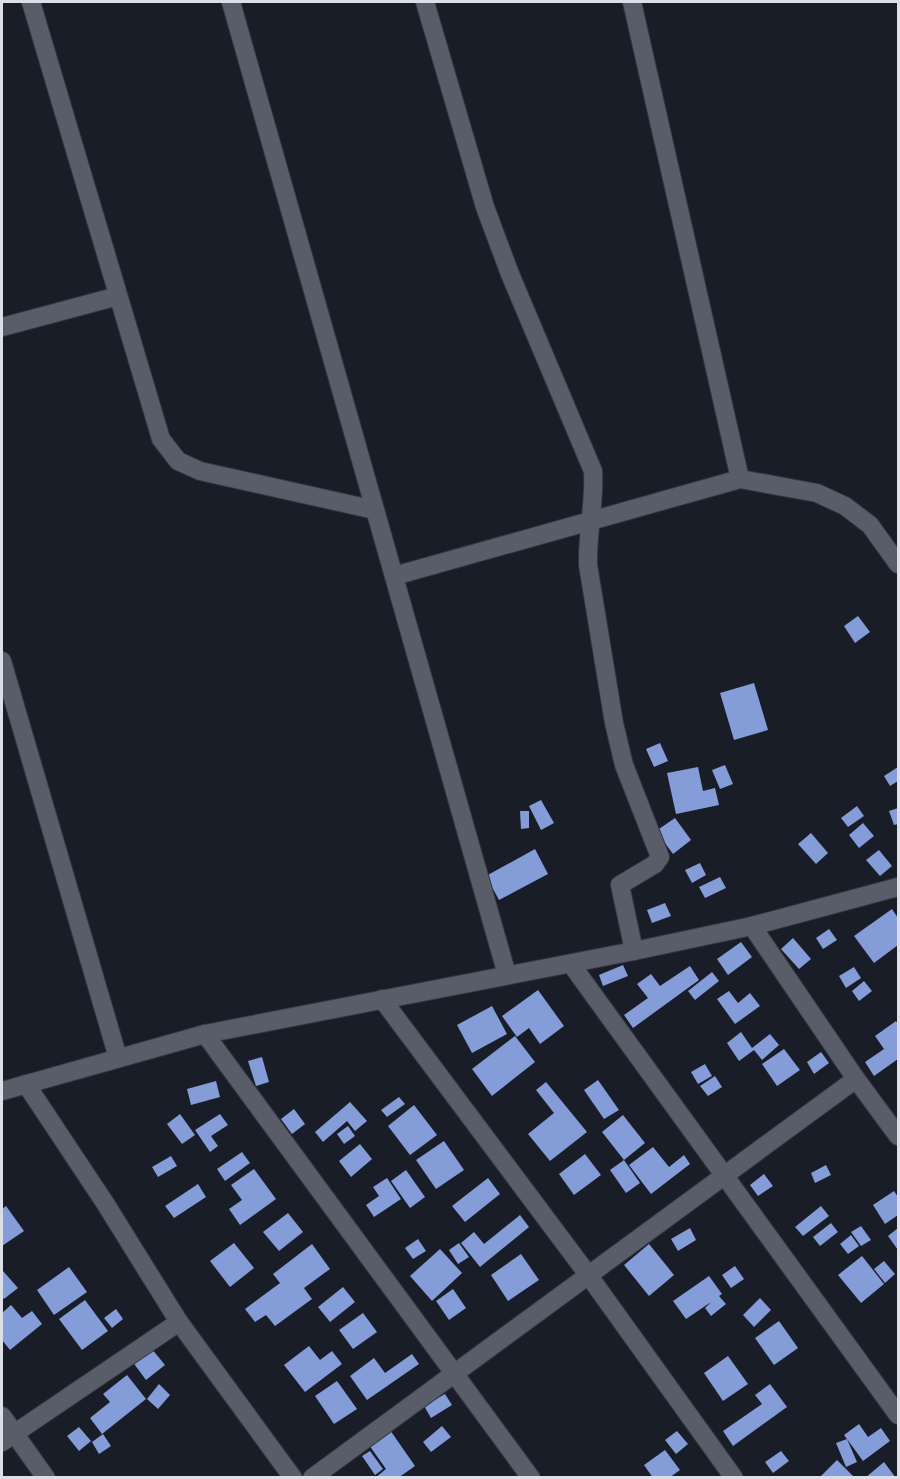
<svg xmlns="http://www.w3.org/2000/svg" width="900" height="1479" font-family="Helvetica,sans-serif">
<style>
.building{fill:#849cd8}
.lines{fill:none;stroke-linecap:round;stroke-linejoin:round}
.street-casing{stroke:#34373f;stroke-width:20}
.street{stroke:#585d69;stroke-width:18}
</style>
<rect width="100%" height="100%" fill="#191d27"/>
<!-- building -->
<g class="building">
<polygon points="858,616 870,632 855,643 844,626"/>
<polygon points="754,683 768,730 734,740 720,693"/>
<polygon points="660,743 668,761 654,767 646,749"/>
<polygon points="725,765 733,784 720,789 712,770"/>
<polygon points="698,767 703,791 715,788 719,805 676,814 667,773"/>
<polygon points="898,767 898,781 890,786 884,776"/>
<polygon points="541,800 554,823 541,830 529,806"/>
<polygon points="857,806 864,816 848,827 841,818"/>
<polygon points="898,808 898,824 894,825 889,811"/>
<polygon points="520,811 529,811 529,828 521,829"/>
<polygon points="675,818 691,840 673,854 656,831"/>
<polygon points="863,823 874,836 859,848 849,835"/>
<polygon points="811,833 828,853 816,864 798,844"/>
<polygon points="535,849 548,874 499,900 486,876"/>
<polygon points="879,850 892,866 880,876 866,860"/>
<polygon points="700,863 706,875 692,883 685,870"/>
<polygon points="720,877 726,888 705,898 699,887"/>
<polygon points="665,903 671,916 652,923 647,910"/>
<polygon points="892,909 898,918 898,945 874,963 854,936"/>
<polygon points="829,929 837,940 823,949 816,938"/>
<polygon points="793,938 811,959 799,969 781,949"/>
<polygon points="741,942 752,957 728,975 717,959"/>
<polygon points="623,965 628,976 603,986 599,975"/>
<polygon points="690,966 699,980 633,1028 624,1015 648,998 637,984 651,974 660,986"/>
<polygon points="854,967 861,978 846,988 839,976"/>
<polygon points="712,972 719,981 695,1000 688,991"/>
<polygon points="864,981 872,991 859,1001 852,991"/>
<polygon points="538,990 564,1026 540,1044 529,1028 517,1037 502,1016"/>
<polygon points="729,991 738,1003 750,993 760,1006 735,1024 717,999"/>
<polygon points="492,1006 507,1034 472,1053 457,1025"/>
<polygon points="896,1021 898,1024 898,1059 874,1076 865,1062 884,1049 875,1036"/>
<polygon points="741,1032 752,1048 770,1034 779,1045 762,1060 754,1050 739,1061 727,1043"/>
<polygon points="515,1036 535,1062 492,1096 472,1069"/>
<polygon points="784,1049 800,1070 777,1086 762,1064"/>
<polygon points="821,1052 829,1063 814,1074 807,1062"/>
<polygon points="262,1057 269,1082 256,1086 248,1061"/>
<polygon points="705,1064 712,1076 698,1084 691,1072"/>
<polygon points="715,1076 722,1087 708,1096 700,1086"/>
<polygon points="598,1080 619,1110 604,1119 584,1090"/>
<polygon points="216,1081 220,1097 191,1105 187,1089"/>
<polygon points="546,1082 587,1132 550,1161 528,1134 554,1113 536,1090"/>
<polygon points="399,1097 405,1104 387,1117 381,1110"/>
<polygon points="350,1102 367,1121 355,1131 347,1121 323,1142 315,1132"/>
<polygon points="414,1105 437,1135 410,1155 388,1126"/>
<polygon points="294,1109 305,1124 292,1134 281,1119"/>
<polygon points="180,1114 195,1135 182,1144 167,1124"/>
<polygon points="220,1114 228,1125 211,1136 218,1146 210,1152 195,1130"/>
<polygon points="623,1115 645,1143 624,1160 602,1132"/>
<polygon points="348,1126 355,1136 344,1144 337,1134"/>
<polygon points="444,1141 464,1170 436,1189 416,1160"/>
<polygon points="360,1144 372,1159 351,1177 339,1161"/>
<polygon points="653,1147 669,1167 684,1155 690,1164 651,1194 629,1165"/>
<polygon points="242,1152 250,1163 225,1181 217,1169"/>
<polygon points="585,1154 601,1175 574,1195 559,1174"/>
<polygon points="171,1156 177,1166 158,1177 152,1167"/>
<polygon points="624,1160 640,1183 626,1193 610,1170"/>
<polygon points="826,1165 831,1175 815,1183 811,1173"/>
<polygon points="254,1169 276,1199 240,1225 229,1209 242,1200 231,1185"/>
<polygon points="406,1170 425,1197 410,1208 391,1181"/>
<polygon points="764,1174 773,1186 758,1196 750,1185"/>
<polygon points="387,1178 401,1199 374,1217 366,1205 379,1196 373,1187"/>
<polygon points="488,1178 500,1194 465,1222 452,1206"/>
<polygon points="198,1184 206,1197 174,1218 165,1206"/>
<polygon points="894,1191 898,1197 898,1215 885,1224 873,1205"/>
<polygon points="6,1206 24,1231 2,1246 2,1209"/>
<polygon points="821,1206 829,1216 803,1236 795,1227"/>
<polygon points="288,1213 303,1232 279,1251 263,1232"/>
<polygon points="520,1215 529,1227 480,1267 461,1243 474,1232 484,1244"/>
<polygon points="831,1223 838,1232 820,1246 813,1237"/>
<polygon points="861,1226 871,1240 861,1246 851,1232"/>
<polygon points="690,1228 696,1240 678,1251 671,1239"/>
<polygon points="898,1228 898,1250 888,1236"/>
<polygon points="851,1235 859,1246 848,1254 840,1244"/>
<polygon points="418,1239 426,1251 413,1259 405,1248"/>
<polygon points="234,1243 254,1268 230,1287 210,1261"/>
<polygon points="459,1243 469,1257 458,1264 449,1250"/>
<polygon points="312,1244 330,1269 304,1288 312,1299 275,1326 266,1315 255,1322 245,1309 280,1283 273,1274"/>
<polygon points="649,1244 674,1275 649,1296 624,1265"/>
<polygon points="440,1249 462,1273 432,1301 410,1276"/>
<polygon points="521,1254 539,1280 508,1301 491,1275"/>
<polygon points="862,1256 884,1284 861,1303 838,1275"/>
<polygon points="884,1261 895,1274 885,1283 874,1269"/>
<polygon points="735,1266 744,1279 731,1288 722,1275"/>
<polygon points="69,1267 87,1292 54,1315 37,1290"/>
<polygon points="3,1271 18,1288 4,1299 2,1296 2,1272"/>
<polygon points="709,1276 722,1294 719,1296 726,1304 711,1316 705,1308 711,1302 686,1319 673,1301"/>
<polygon points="343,1287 355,1302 330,1322 318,1307"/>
<polygon points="453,1289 466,1308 449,1320 436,1301"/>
<polygon points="760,1298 771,1310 754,1327 743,1315"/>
<polygon points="85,1300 108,1331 82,1350 59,1319"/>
<polygon points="11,1305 22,1318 32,1311 42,1324 10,1350 2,1340 2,1313"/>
<polygon points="116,1309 123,1319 112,1328 104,1318"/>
<polygon points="363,1313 377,1332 353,1349 339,1330"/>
<polygon points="779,1321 798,1348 774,1365 755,1338"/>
<polygon points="147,1343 165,1365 146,1380 129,1357"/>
<polygon points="309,1346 320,1360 332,1351 342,1364 305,1392 284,1365"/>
<polygon points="412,1354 419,1364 367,1400 350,1376 374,1358 385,1373"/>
<polygon points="728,1356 748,1384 723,1401 704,1373"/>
<polygon points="127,1375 146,1399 102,1434 90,1418 110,1402 103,1394"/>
<polygon points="337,1381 357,1409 334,1424 315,1396"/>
<polygon points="159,1384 170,1395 158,1409 147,1399"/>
<polygon points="770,1384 787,1407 733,1446 723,1431 762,1404 755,1395"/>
<polygon points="445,1394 452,1405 431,1418 424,1406"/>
<polygon points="859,1424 868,1437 881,1428 890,1441 863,1461 844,1435"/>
<polygon points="442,1426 451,1437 431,1452 423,1442"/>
<polygon points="79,1427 91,1441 79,1451 67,1436"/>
<polygon points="390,1430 415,1466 398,1478 375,1478 386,1469 369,1445"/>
<polygon points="677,1431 688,1444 676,1454 665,1440"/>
<polygon points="103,1434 111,1446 99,1454 92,1442"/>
<polygon points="847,1439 857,1462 846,1467 836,1443"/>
<polygon points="665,1450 680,1470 669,1478 653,1478 644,1465"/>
<polygon points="370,1451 383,1469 375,1475 362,1456"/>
<polygon points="781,1451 789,1461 773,1473 765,1462"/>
<polygon points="837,1460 855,1478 819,1478"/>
<polygon points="884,1462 896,1478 865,1478"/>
</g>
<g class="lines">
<defs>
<g id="street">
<polyline points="31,2 161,439 178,461 200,471 375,510"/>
<polyline points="231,2 507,975"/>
<path d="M425,2L485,207L510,274L593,471C595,503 587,533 588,565L614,723L624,765L660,857L655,864L620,885L634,951"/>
<polyline points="632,2 740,479"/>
<polyline points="2,327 118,296"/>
<polyline points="394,576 740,479 817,493 845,506 870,525 898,564"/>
<polyline points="2,661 118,1058"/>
<polyline points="752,926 856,1079 898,1136"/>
<polyline points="571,964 898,1415"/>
<polyline points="382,999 589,1276 734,1478"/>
<polyline points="205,1034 531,1478"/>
<polyline points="26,1084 105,1203 179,1322 293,1478"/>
<polyline points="2,1091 205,1034 634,951 752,926 898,887"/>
<polyline points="2,1416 46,1478"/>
<polyline points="2,1442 179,1322"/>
<polyline points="312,1478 856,1079"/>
</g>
</defs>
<!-- street casing -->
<use href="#street" class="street-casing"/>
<!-- street -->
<use href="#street" class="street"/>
</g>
<!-- border -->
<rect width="900" height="1479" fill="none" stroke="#dcdfe7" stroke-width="6"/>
</svg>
